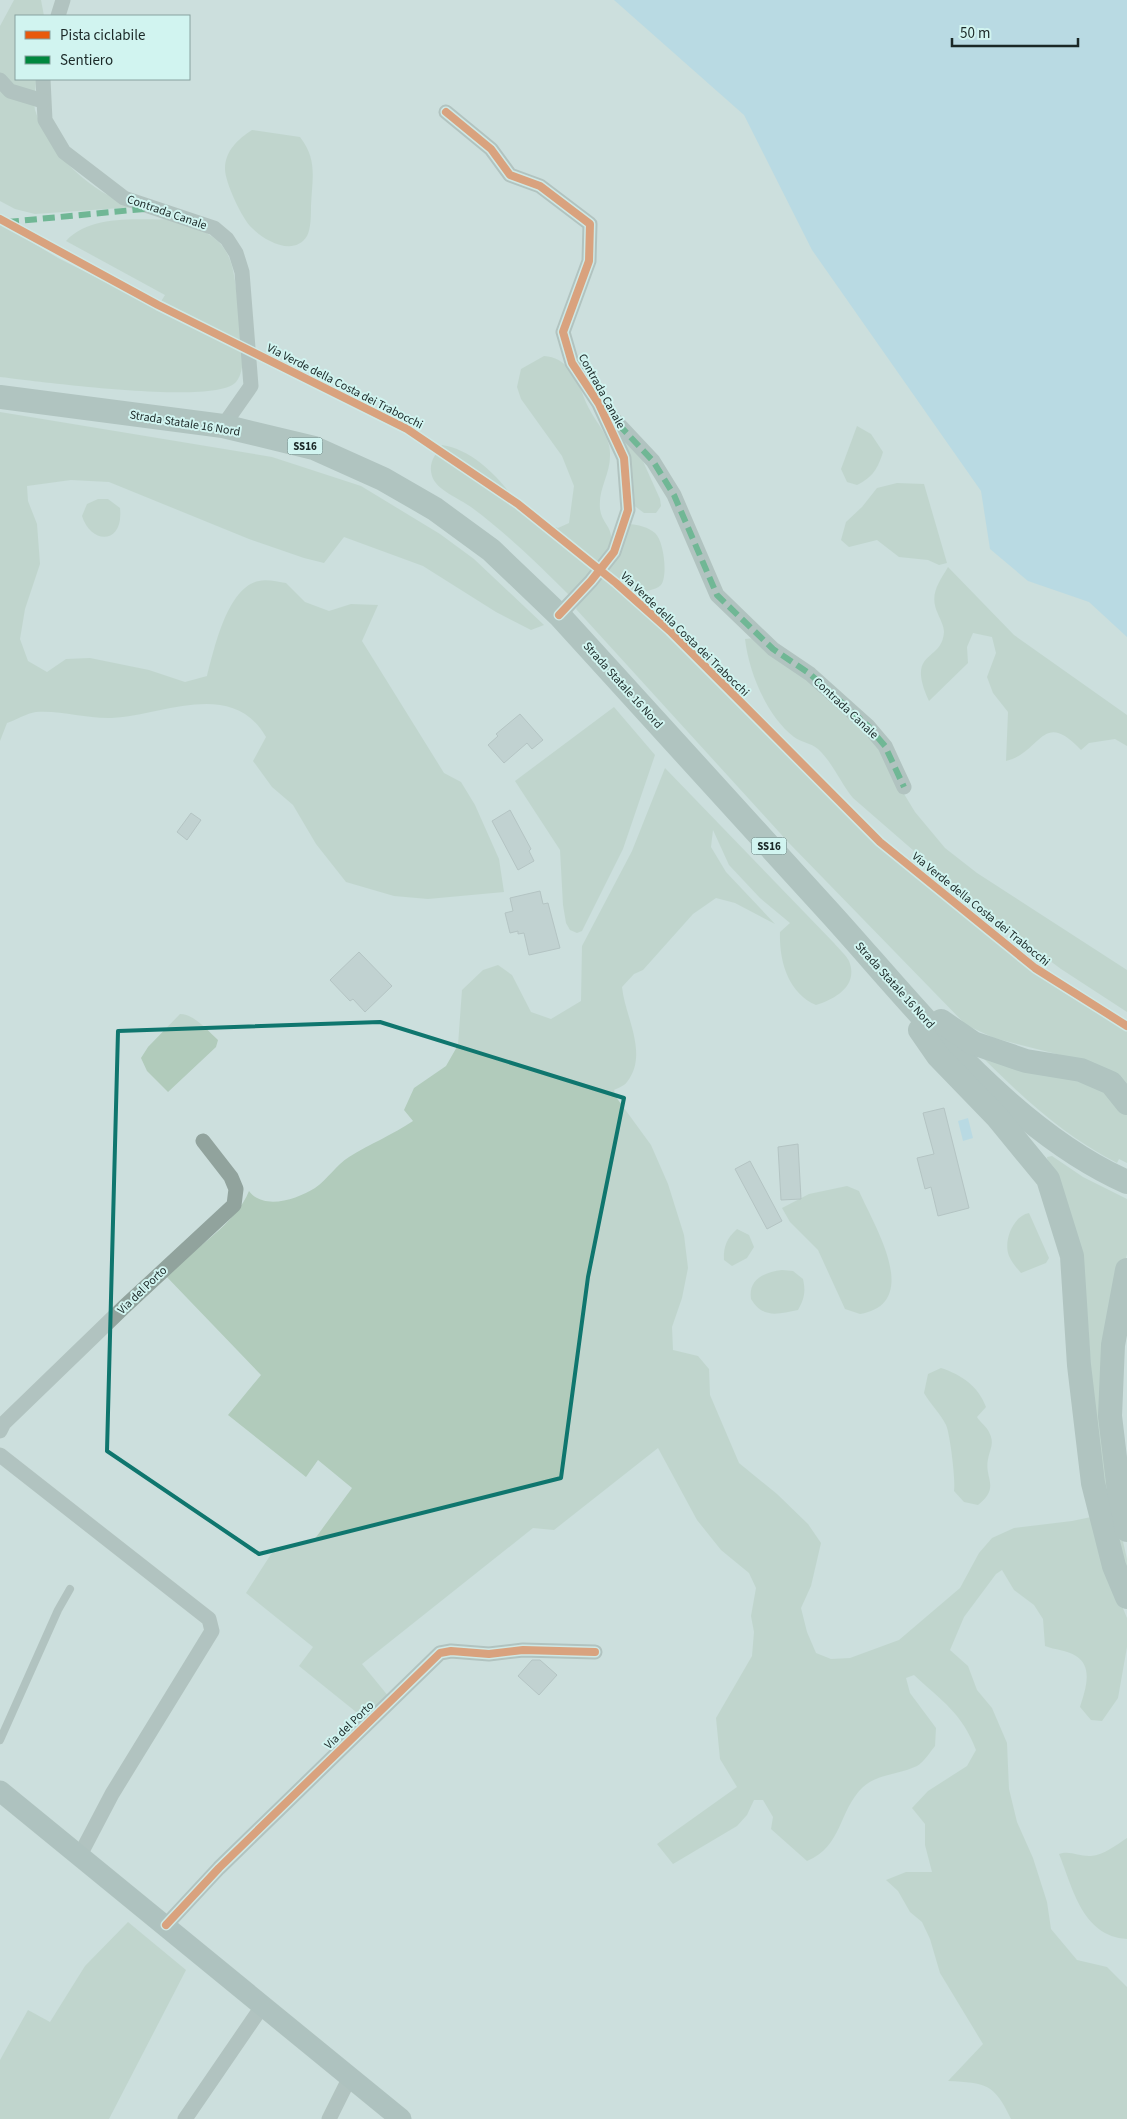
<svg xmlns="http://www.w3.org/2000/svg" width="1127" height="2119" font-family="'Source Sans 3',sans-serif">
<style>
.green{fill:#b1cbbb}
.water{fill:#a3d6ea}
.building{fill:#b4c3c3;stroke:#96a4a4}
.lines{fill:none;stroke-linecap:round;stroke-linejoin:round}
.lane{stroke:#91a39d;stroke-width:8}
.street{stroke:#91a39d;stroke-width:15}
.secondary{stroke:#8ba19b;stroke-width:21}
.primary{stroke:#8ea49e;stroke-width:24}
.quiet{stroke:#00873e;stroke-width:6;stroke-dasharray:12 6;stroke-linecap:butt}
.cycleway-casing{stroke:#d1f4f0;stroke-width:11}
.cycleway{stroke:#e8590c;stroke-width:8}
.marked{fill:none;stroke:#0f766e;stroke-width:4;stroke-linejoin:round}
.labels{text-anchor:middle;stroke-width:4;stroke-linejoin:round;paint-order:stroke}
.shield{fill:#d1f4f0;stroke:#526563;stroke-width:1}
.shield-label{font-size:11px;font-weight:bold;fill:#1b2827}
.street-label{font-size:12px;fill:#1b2827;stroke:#d1f4f0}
</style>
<rect width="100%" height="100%" fill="#ccdfdd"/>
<!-- green -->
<g class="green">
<path d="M14,0H41L44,16H16V79H36C36,88 33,101 35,110C49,154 91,193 135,207L35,214L15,209L0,201V26Z"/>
<path d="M252,130L300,137C318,160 312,179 311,206C311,214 311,229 307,236C294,257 265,241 252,228C242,219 225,182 225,169C225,151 238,139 252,130Z"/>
<path d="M175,219C222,237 232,245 237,297C239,318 250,366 236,382C217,406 36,381 0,377V223L58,258L157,308L165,295L66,241C92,213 140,221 175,219Z"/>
<path d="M544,356C555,357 563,361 570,370C580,382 583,399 591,412C598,425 610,437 610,453C611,474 598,488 600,509C602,526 617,527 609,552L569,595C538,564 506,533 471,507C460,499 436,490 432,476C428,463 435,455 442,445C470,449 496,474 512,496C517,502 521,510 526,515C534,523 548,524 558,528L569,523L574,486L562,456L521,399L517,387L521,369Z"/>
<path d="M0,412L272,457L361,486L440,534L474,559L544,625L531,630L496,612L423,566L344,537L324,563L304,558L249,539L109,482L71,480L27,486L28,501L37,524L40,564L25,609L20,639L28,661L47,672L66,659L90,658L149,670L185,682L207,676C214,650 227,587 259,581C267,579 278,582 286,583L305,602L329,611L351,604L378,605L362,641L444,773L461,782L475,805L499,859L504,892L428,899L394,896L346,882L316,844L293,805L272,787L253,761L266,737C232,678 162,716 112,718C87,719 61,710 36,712C27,713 16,720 7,723L0,741Z"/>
<polygon points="607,413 642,459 660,499 661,506 656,513 644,513 632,504"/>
<path d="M857,426L871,434L883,452C878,468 873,477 857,485L847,482L841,469Z"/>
<polygon points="897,483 924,484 947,563 939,565 928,560 899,557 877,540 849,547 841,540 846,522 862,507 877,488"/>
<path d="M98,499H108L120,508C124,545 91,545 82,516L87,504Z"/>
<path d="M630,524C639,525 648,527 655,533C664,541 668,576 661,585C655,591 643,590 636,595L637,606L894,859L1014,957L1063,992L1127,1030V1090L1076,1059L994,1038L966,1025L789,843L576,609L583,594Z"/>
<path d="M948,567L1014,635L1127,715V746L1115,739L1089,743L1081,750C1042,708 1042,752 1006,761L1008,712L993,693L987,677L996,653L992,637L973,633L967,647L968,663L929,701C905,649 942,663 944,632C944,626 940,619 938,614C929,595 938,584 948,567Z"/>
<path d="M755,638L804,673L883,745L895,779L915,812L945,848L977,873L1127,970V1012L1061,969L983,911L853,798C840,782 833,763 818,749C811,743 801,742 794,737C767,716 749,673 745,639Z"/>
<polygon points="614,707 655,755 623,849 582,931 577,933 570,930 566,923 563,905 560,850 515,781"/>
<path d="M665,768L834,943C838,948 846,955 849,961C859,986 835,999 816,1005C788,993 779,961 780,932L790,923L760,898L729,865L713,830L711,847L726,872L775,924L735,903L716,898L693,914L643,970L634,974L622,987C625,1017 649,1054 627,1082C624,1086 618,1088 614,1090L616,1097L651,1145L668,1184L684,1235L688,1268L682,1298L672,1327L673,1350L698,1356L709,1369L710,1395L739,1463L777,1494L808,1524L821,1543L811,1586L801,1608L807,1632L816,1653L831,1659L850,1658L899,1640L960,1588L979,1553L992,1538L1014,1528L1072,1521L1096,1516L1113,1584L1127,1618V1647L1118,1698L1102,1721L1091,1720L1080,1707C1085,1691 1094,1667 1076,1656C1067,1650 1055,1650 1045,1646L1043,1619L1034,1605L1014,1590L1002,1570L996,1574L964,1617L950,1650L968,1666L977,1690L992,1708L1007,1743L1009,1789L1017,1822L1033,1858L1047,1902L1051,1929L1077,1960L1107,1967L1127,1987V2119H1011C994,2083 986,2083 948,2081L983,2044L940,1973L930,1939L922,1922L910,1912L898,1891L886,1880L906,1872H932L925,1845V1824L912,1808L928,1791L967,1766L976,1750C962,1713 942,1701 914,1675L906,1678L910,1693L936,1728L935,1746C930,1752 924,1762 917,1766C901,1774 877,1774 863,1787C838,1811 843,1846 807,1861L771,1829L773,1817L763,1800H754L747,1815L737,1826L673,1864L657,1844L737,1787L720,1759L716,1718L752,1656L754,1632L751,1616L756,1588L749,1573L721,1550L697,1520L658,1448L554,1530L533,1528L362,1664L389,1697L366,1720L299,1666L313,1647L246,1593L275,1548L314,1540L352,1488L318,1460L306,1477L228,1415L261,1375L164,1274C191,1252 236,1224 249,1191C264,1211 297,1199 315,1188C328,1179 336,1165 349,1157C370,1144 392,1135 413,1121L404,1110L414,1088L446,1066L458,1045L462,990L483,970L498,965L512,975L531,1012L551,1019L581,1001L582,946L632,851Z"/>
<path d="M180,1014C194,1014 208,1031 218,1040L216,1047L168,1092L147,1071L141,1058L148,1047Z"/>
<path d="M969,1044L1094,1080L1127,1107V1163L1119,1159L1117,1163C1058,1133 1015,1090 969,1044Z"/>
<polygon points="1052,1156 1083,1177 1127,1199 1127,1254 1114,1314 1121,1533 1127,1559 1127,1582 1098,1466 1083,1256 1048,1164 1047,1157"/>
<path d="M847,1186L859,1191C873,1224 924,1303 860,1314L845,1309L818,1250L790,1222L782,1208L809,1194Z"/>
<path d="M1029,1213L1049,1258L1046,1263L1021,1273C1017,1268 1012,1263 1009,1256C1003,1241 1013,1216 1029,1213Z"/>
<path d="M737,1229L749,1235L754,1247L747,1258L732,1266L724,1260C723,1247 727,1238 737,1229Z"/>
<path d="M782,1270L793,1271L803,1279C806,1292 804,1299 798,1310C778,1314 763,1319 751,1299C748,1279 765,1272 782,1270Z"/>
<path d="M941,1368C962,1375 978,1386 986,1407L977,1417C980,1422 987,1427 989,1432C995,1443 990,1449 988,1459C984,1479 1001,1487 978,1505L964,1502L954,1491C956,1483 950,1433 946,1425C941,1414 930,1404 924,1393L928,1374Z"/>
<path d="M1127,1838V1939C1082,1936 1073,1888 1059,1854C1070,1850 1080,1857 1091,1856C1104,1855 1116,1845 1127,1838Z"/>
<polygon points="128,1922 186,1970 109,2119 0,2119 0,2060 28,2010 50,2022 85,1966"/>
</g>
<!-- water -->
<g class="water">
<polygon points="614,0 1127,0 1127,637 1089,602 1028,581 990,549 981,491 812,250 744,115"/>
<polygon points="968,1118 973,1138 963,1141 958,1121"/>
</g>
<!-- building -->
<g class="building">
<polygon points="520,714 543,740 532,749 527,743 504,763 488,745 498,736 496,734"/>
<polygon points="510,810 531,849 529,851 534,861 518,870 492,821"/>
<polygon points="191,813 201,820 187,840 177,832"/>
<polygon points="540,891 543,904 548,903 560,948 529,955 524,933 518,934 518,931 510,933 505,913 513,911 510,898"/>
<polygon points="359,952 392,986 365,1012 353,999 350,1001 330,980"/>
<polygon points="944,1108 969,1208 938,1216 931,1187 925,1189 917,1158 934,1154 923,1113"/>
<polygon points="798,1144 801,1199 781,1200 778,1147"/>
<polygon points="750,1161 782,1221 767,1229 735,1169"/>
<polygon points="532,1660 540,1660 557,1675 539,1695 518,1676"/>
</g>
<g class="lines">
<!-- lane -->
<polyline class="lane" points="0,1740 58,1610 70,1589"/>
<!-- street -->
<g class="street">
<polyline points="58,16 63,0"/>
<polyline points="43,79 45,120 64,152 124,198 214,228 227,239 236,253 242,272 251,386 223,426"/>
<polyline points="0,80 10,91 43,101"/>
<polyline points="446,112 491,149 510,175 540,186 590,224 589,261 563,332 572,363 599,404 624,458 628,510 614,552 591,581 559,615"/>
<polyline points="607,412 653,461 674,495 717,595 773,649 810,674 868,726 885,746 904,787"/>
<polyline points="0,1431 4,1423 124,1307 234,1205 236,1189 231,1177 203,1141"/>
<polyline points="0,1455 209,1619 212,1631 112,1794 80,1855"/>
<polyline points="166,1925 219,1868 440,1653 451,1651 489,1654 523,1650 595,1652"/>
<polyline points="185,2119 263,2005"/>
<polyline points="329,2119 350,2077"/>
</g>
<!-- secondary -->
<polyline class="secondary" points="0,1791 401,2119"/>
<!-- primary -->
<g class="primary">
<path d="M0,397L223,426L314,448L383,479L435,509L491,550L559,615C650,715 741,815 832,915C917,1009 1010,1130 1127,1182"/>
<polyline points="941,1021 973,1043 1026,1061 1081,1070 1111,1083 1127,1103"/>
<polyline points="920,1030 938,1056 997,1117 1048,1179 1072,1256 1079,1365 1093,1483 1114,1566 1127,1597"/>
<polyline points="1127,1270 1113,1345 1110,1416 1119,1491 1127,1530"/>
</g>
<!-- quiet -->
<g class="quiet">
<polyline points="7,222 154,208"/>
<polyline points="606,411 653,461 674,495 717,595 773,649 810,674 868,726 885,746 904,787"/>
</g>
<defs>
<g id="cycleway">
<polyline points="446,112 491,149 510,175 540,186 590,224 589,261 563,332 572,363 599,404 624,458 628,510 614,552 591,581 559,615"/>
<polyline points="0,219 158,305 407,429 518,504 616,583 670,631 880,842 1035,968 1127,1026"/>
<polyline points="166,1925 219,1868 440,1653 451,1651 489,1654 523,1650 595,1652"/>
</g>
</defs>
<!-- cycleway casing -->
<use href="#cycleway" class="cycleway-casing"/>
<!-- cycleway -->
<use href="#cycleway" class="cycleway"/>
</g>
<!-- marked area -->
<path d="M0 0H1127V2119H0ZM380,1022L624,1098L588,1277L561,1478L259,1554L107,1451L118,1031Z" fill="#ccdfdd" fill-opacity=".55" fill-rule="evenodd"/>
<path class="marked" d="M380,1022L624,1098L588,1277L561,1478L259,1554L107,1451L118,1031Z"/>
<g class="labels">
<!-- shield labels -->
<g class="shield">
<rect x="287.5" y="437.5" width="35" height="17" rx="4"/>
<rect x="751.5" y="837.5" width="35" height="17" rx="4"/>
</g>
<g class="shield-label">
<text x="305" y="450">SS16</text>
<text x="769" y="850">SS16</text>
</g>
<!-- street labels -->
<g class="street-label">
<text transform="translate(167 212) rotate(19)" y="4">Contrada Canale</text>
<text transform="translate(345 386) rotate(27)" y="4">Via Verde della Costa dei Trabocchi</text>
<text transform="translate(602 391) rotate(61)" y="4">Contrada Canale</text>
<text transform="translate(185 423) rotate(9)" y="4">Strada Statale 16 Nord</text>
<text transform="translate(685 634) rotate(44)" y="4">Via Verde della Costa dei Trabocchi</text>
<text transform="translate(623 685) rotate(48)" y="4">Strada Statale 16 Nord</text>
<text transform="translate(846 708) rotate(43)" y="4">Contrada Canale</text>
<text transform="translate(981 909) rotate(39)" y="4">Via Verde della Costa dei Trabocchi</text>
<text transform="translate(895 985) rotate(48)" y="4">Strada Statale 16 Nord</text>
<text transform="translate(142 1290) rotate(-44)" y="4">Via del Porto</text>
<text transform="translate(349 1725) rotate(-44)" y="4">Via del Porto</text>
</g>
</g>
<!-- legend -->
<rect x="15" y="15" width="175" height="65" fill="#d1f4f0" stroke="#88a2a0"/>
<rect x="25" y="31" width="25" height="8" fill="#e8590c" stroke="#88a2a0"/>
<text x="60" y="40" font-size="15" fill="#1b2827">Pista ciclabile</text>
<rect x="25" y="56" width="25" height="8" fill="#00873e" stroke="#88a2a0"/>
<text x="60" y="65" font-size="15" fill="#1b2827">Sentiero</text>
<!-- scale -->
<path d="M952 38v8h126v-8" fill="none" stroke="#1b2827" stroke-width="2.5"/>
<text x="960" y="38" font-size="15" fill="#1b2827" stroke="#d1f4f0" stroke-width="4" paint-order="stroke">50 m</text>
</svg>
